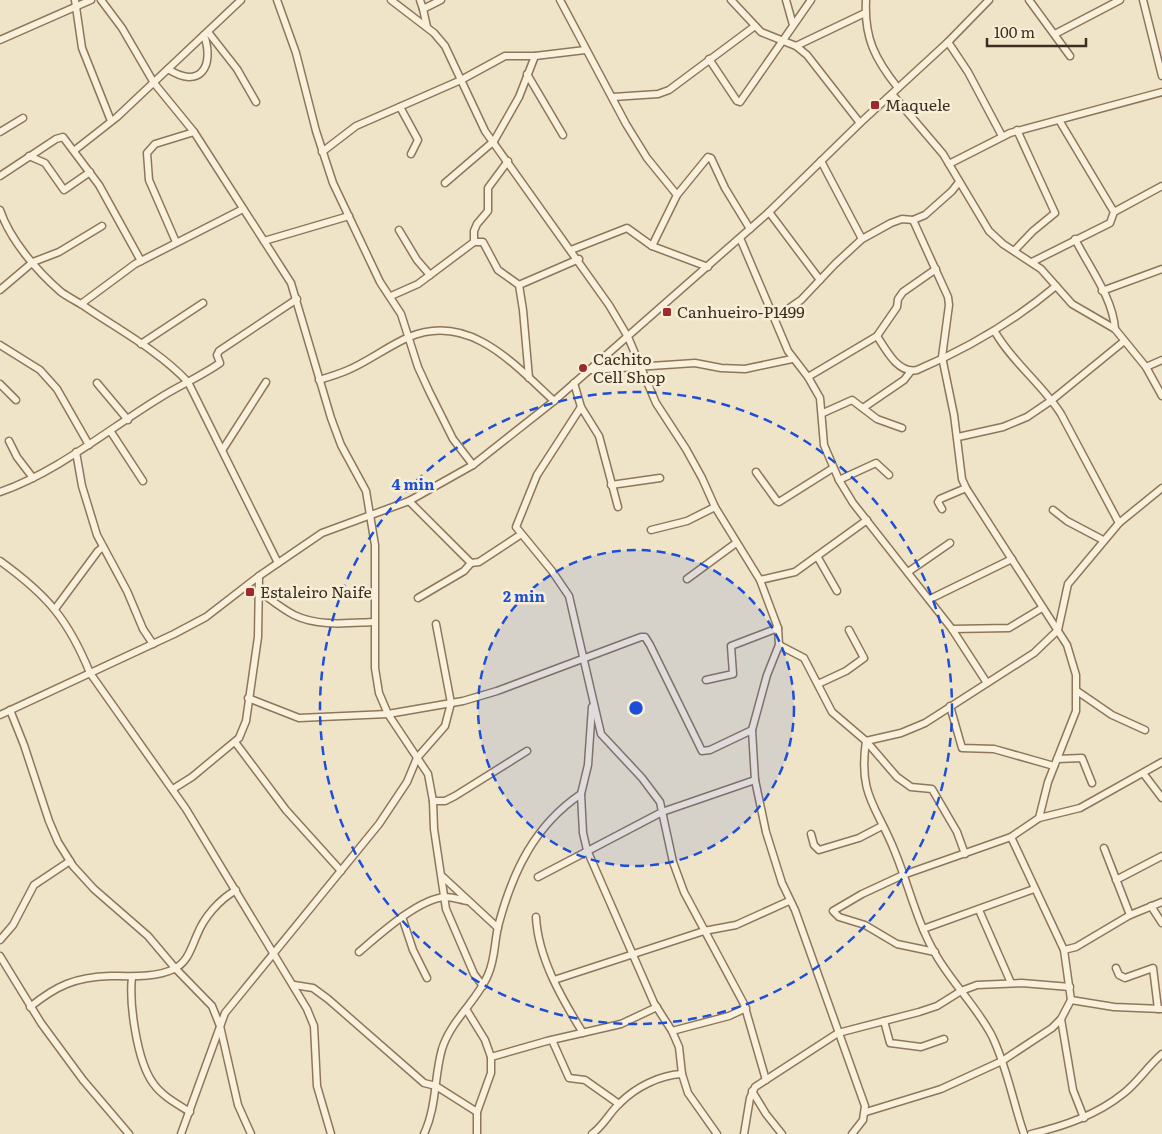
<svg xmlns="http://www.w3.org/2000/svg" width="1162" height="1134" font-family="Literata,serif">
<style>
.lines{fill:none;stroke-linecap:round;stroke-linejoin:round}
.minor-casing{stroke:#8d765c;stroke-width:9}
.minor{stroke:#faf1dc;stroke-width:6}
.ring{fill:none;stroke:#1d4ed8;stroke-width:2.5;stroke-dasharray:9 6}
.poi-dot{fill:#9e2a2b;stroke:#f7eed8;stroke-width:2}
.labels{text-anchor:middle;stroke-width:5;stroke-linejoin:round;paint-order:stroke}
.poi-label{font-size:16px;fill:#3d2e20;stroke:#f7eed8;text-anchor:start}
.centre{fill:#1d4ed8;stroke:#f7eed8;stroke-width:2.5}
.ring-label{font-size:15px;text-anchor:middle;font-weight:bold;fill:#1d4ed8;stroke:#f7eed8;stroke-width:5;stroke-linejoin:round;paint-order:stroke}
</style>
<rect width="100%" height="100%" fill="#f0e4c8"/>
<g class="lines">
<defs>
<g id="minor">
<polyline points="75,0 82,48 111,121"/>
<polyline points="101,0 122,28 154,83 194,132 291,283 331,418 341,445 366,491 375,545 375,668 379,693 388,714 428,774 433,801 434,829 446,909 474,974 483,986"/>
<polyline points="277,0 296,53 316,131 333,183 380,282 401,314 418,367 429,391 453,439 473,465"/>
<polyline points="391,0 434,33 445,46 485,131 609,305 628,337 656,403 686,449 702,478 715,507 760,580 778,628 779,645 767,675 752,730 755,780 766,832 782,883 795,910 865,1106 863,1120 852,1134"/>
<polyline points="420,0 423,9"/>
<polyline points="560,0 626,124 647,158 677,195"/>
<polyline points="731,0 761,32 796,46 807,55 860,123"/>
<polyline points="786,0 793,25"/>
<path d="M866,0C864,38 875,59 898,88"/>
<polyline points="1029,0 1070,56"/>
<polyline points="1143,0 1162,76"/>
<polyline points="427,27 423,9 441,0"/>
<polyline points="208,32 237,69 256,102"/>
<polyline points="1055,34 1120,0"/>
<polyline points="0,40 91,0"/>
<polyline points="948,42 968,72 1002,136"/>
<polyline points="796,46 865,13"/>
<polyline points="709,59 737,101 740,102 811,0"/>
<path d="M168,69C200,90 215,66 204,35"/>
<polyline points="527,74 563,135"/>
<polyline points="892,94 943,154 989,231 1003,244 1041,269 1072,304 1115,329 1146,367 1162,396"/>
<polyline points="613,97 658,94 669,90 755,26"/>
<polyline points="400,107 418,140 411,154"/>
<polyline points="1059,120 1114,212"/>
<polyline points="0,132 23,118"/>
<polyline points="75,150 117,117 241,0"/>
<polyline points="322,152 356,126 461,80 505,56 535,56 585,50"/>
<polyline points="29,156 45,163 64,190 90,172"/>
<polyline points="821,161 862,239"/>
<polyline points="949,164 1010,133 1162,92"/>
<polyline points="0,176 56,139 63,137 99,185 141,261"/>
<polyline points="445,183 494,141 519,97 535,56"/>
<path d="M0,210C10,240 37,271 61,292C68,297 76,301 84,306C119,330 159,351 188,382L278,563"/>
<polyline points="769,212 820,280"/>
<polyline points="913,220 948,297 949,305 942,357 954,415 962,479 966,488 1067,645 1076,675 1076,711 1048,782 1039,818"/>
<polyline points="399,230 417,260 430,275"/>
<polyline points="740,238 788,351 808,377 820,398 824,445 839,480 853,503 952,629 987,683"/>
<path d="M1075,239C1089,267 1113,298 1115,329"/>
<polyline points="264,241 349,216"/>
<polyline points="176,242 149,180 147,153 155,144 194,132"/>
<polyline points="474,242 474,231 477,224 488,211 488,188 508,161"/>
<polyline points="652,246 677,195 708,157 711,158 725,188 750,229"/>
<polyline points="571,250 627,228 652,246 708,267"/>
<polyline points="1014,251 1033,231 1055,213 1017,130"/>
<polyline points="1032,262 1110,223 1114,212 1162,186"/>
<polyline points="519,285 579,259"/>
<polyline points="0,290 33,262 59,252 102,226"/>
<polyline points="1102,291 1162,269"/>
<polyline points="391,296 418,284 474,242 483,242 498,270 519,285 523,310 529,378"/>
<polyline points="81,304 135,264 243,209"/>
<polyline points="775,318 801,300 835,264 862,239 891,223 902,219 913,220 925,215 952,191 959,182"/>
<path d="M995,332C1013,363 1042,384 1061,414L1119,523"/>
<path d="M877,336C886,350 898,374 917,370C969,348 1013,322 1056,286"/>
<polyline points="141,344 203,303"/>
<polyline points="0,345 40,370 57,389 89,445"/>
<polyline points="1146,367 1162,360"/>
<polyline points="591,370 695,363 721,368 745,369 792,359"/>
<polyline points="808,377 877,336 897,307 898,299 903,292 936,269"/>
<path d="M319,380C329,377 339,374 348,370C369,361 388,346 409,337C469,312 514,364 554,401"/>
<polyline points="97,383 128,420"/>
<polyline points="574,383 581,407 599,436 618,507"/>
<polyline points="0,384 16,400"/>
<polyline points="581,407 537,475 516,527 552,571 569,596 601,734 642,778 660,802 673,862 684,892 744,1004 766,1080"/>
<polyline points="863,408 904,380 911,371"/>
<polyline points="823,413 852,400 877,419 902,428"/>
<polyline points="111,432 143,481"/>
<polyline points="958,437 1003,427 1027,417 1052,400 1123,342"/>
<polyline points="9,441 17,457 33,478"/>
<polyline points="223,449 266,382"/>
<polyline points="76,452 82,486 97,535 127,591 143,629 153,644"/>
<polyline points="756,472 777,501 779,502 833,468"/>
<polyline points="839,480 876,463 889,475"/>
<polyline points="611,485 660,478"/>
<path d="M0,492C57,472 106,431 158,399C178,386 200,377 220,363L217,355L219,351L297,299"/>
<polyline points="409,501 471,563 479,562 520,535"/>
<polyline points="942,509 938,502 940,499 966,488"/>
<polyline points="1053,510 1067,521 1103,540"/>
<polyline points="651,530 687,521 715,507"/>
<polyline points="817,556 837,591"/>
<path d="M0,561C47,595 68,619 90,673L186,809L307,1009L314,1026L317,1086L331,1134"/>
<polyline points="908,572 950,543"/>
<polyline points="687,579 736,543"/>
<polyline points="760,580 795,572 867,520"/>
<path d="M259,591C270,599 282,609 294,615C319,627 348,623 374,622"/>
<polyline points="418,598 464,571 471,563"/>
<polyline points="930,599 1012,559"/>
<polyline points="55,609 98,551 103,547"/>
<polyline points="952,629 1009,628 1042,608"/>
<polyline points="779,645 804,658 832,712 866,741 897,777 911,787 932,789 957,832 965,854"/>
<polyline points="706,680 733,674 731,646 778,628"/>
<polyline points="818,684 846,671 864,658 849,630"/>
<polyline points="1077,691 1112,715 1145,730"/>
<polyline points="248,698 299,718 388,714 463,701 497,691 641,637 645,637 650,645 702,751 710,750 752,730"/>
<polyline points="950,706 962,748 994,749 1054,766"/>
<polyline points="592,707 588,765 581,794 583,833 587,850 654,1003 672,1031 679,1047 682,1074 688,1093 717,1134"/>
<polyline points="10,710 24,745 49,821 58,842 73,866 94,889 148,936 175,968 212,1006 220,1026 238,1105 251,1134"/>
<polyline points="0,715 174,634 206,617 259,576 322,533 409,501 473,465 554,401 769,212 860,123 948,42 989,0"/>
<polyline points="235,742 286,810 341,871"/>
<polyline points="1057,759 1082,758 1092,783"/>
<polyline points="1143,773 1162,798"/>
<polyline points="173,789 192,777 239,738 246,721 258,637 259,576"/>
<polyline points="433,801 445,801 455,796 527,751"/>
<polyline points="811,834 814,845 819,850 859,838 882,826"/>
<polyline points="1104,848 1130,915"/>
<polyline points="443,877 498,928"/>
<polyline points="538,877 662,812 755,780"/>
<polyline points="1116,880 1162,856"/>
<polyline points="1151,906 1162,923"/>
<polyline points="979,910 1011,983"/>
<polyline points="402,917 413,950 427,978"/>
<path d="M536,917C538,958 562,999 583,1033"/>
<polyline points="923,929 1034,889"/>
<polyline points="0,940 13,925 34,885 70,861"/>
<polyline points="1064,950 1076,947 1130,915 1162,902"/>
<path d="M359,952C379,935 418,899 445,897C452,897 461,900 468,901"/>
<polyline points="935,952 897,944 865,925 839,917 833,911 862,894 903,875 1011,837 1039,818 1080,808 1162,762"/>
<polyline points="0,956 41,1023 83,1080 129,1134"/>
<polyline points="1116,968 1119,975 1125,978 1153,968 1158,1009"/>
<path d="M132,977C129,1004 137,1061 153,1083C162,1096 177,1104 190,1112"/>
<polyline points="554,980 704,931 736,925 789,901"/>
<polyline points="294,985 313,988 328,999 424,1083 436,1086 477,1112"/>
<polyline points="1071,1000 1114,1007 1162,1009"/>
<path d="M30,1007C56,986 75,977 110,976C130,976 155,978 174,969C188,962 191,948 197,935C204,917 219,900 236,890"/>
<polyline points="466,1009 485,1040 491,1057 491,1073 477,1112 477,1134"/>
<polyline points="1061,1019 1073,1090 1084,1118"/>
<polyline points="884,1021 890,1043 921,1047 944,1039"/>
<polyline points="672,1031 729,1016 746,1008"/>
<polyline points="552,1040 569,1078 585,1080 619,1104"/>
<polyline points="491,1057 547,1041 621,1024 657,1007"/>
<polyline points="752,1091 766,1114 782,1134"/>
<polyline points="866,1112 941,1089 1002,1061 1052,1028 1061,1019 1071,1000 1064,950 1011,837"/>
<polyline points="181,1134 225,1013 379,824 407,782 417,758 445,726 451,703 436,624"/>
<path d="M424,1134C437,1106 434,1077 442,1049C451,1020 477,1001 488,975C496,957 494,940 499,923C513,871 535,825 581,794"/>
<path d="M592,1134C605,1124 609,1113 620,1103C636,1087 660,1075 682,1074"/>
<polyline points="744,1134 750,1098 755,1087 838,1033 919,1012 937,1006 961,991 977,985 1022,983 1070,987"/>
<path d="M1024,1134C1013,1102 1007,1067 992,1036C977,1007 952,983 936,955C917,923 909,886 895,852C877,806 858,796 866,741L901,733L925,723L1034,653L1058,630L1068,584L1119,523L1162,488"/>
<path d="M1031,1134C1064,1126 1097,1115 1124,1093C1138,1082 1148,1066 1162,1054"/>
</g>
</defs>
<!-- minor casing -->
<use href="#minor" class="minor-casing"/>
<!-- minor -->
<use href="#minor" class="minor"/>
</g>
<!-- distance rings -->
<circle cx="636" cy="708" r="158" fill="#1d4ed8" fill-opacity=".12"/>
<g class="ring">
<circle cx="636" cy="708" r="158"/>
<circle cx="636" cy="708" r="316"/>
</g>
<!-- markers -->
<g class="poi-dot">
<rect x="870" y="100" width="10" height="10" rx="2.5"/>
<rect x="662" y="307" width="10" height="10" rx="2.5"/>
<circle cx="583" cy="368" r="5"/>
<rect x="245" y="587" width="10" height="10" rx="2.5"/>
</g>
<g class="labels">
<!-- poi labels -->
<g class="poi-label">
<text x="885" y="111">Maquele</text>
<text x="677" y="318">Canhueiro-P1499</text>
<text x="593" y="365">Cachito<tspan x="593" dy="18">Cell Shop</tspan></text>
<text x="260" y="598">Estaleiro Naife</text>
</g>
</g>
<circle cx="636" cy="708" r="8" class="centre"/>
<g class="ring-label">
<text x="413" y="490">4 min</text>
<text x="524" y="602">2 min</text>
</g>
<!-- scale -->
<path d="M987 38v8h99v-8" fill="none" stroke="#3d2e20" stroke-width="2.5"/>
<text x="994" y="38" font-size="15" fill="#3d2e20" stroke="#f7eed8" stroke-width="4" paint-order="stroke">100 m</text>
</svg>
